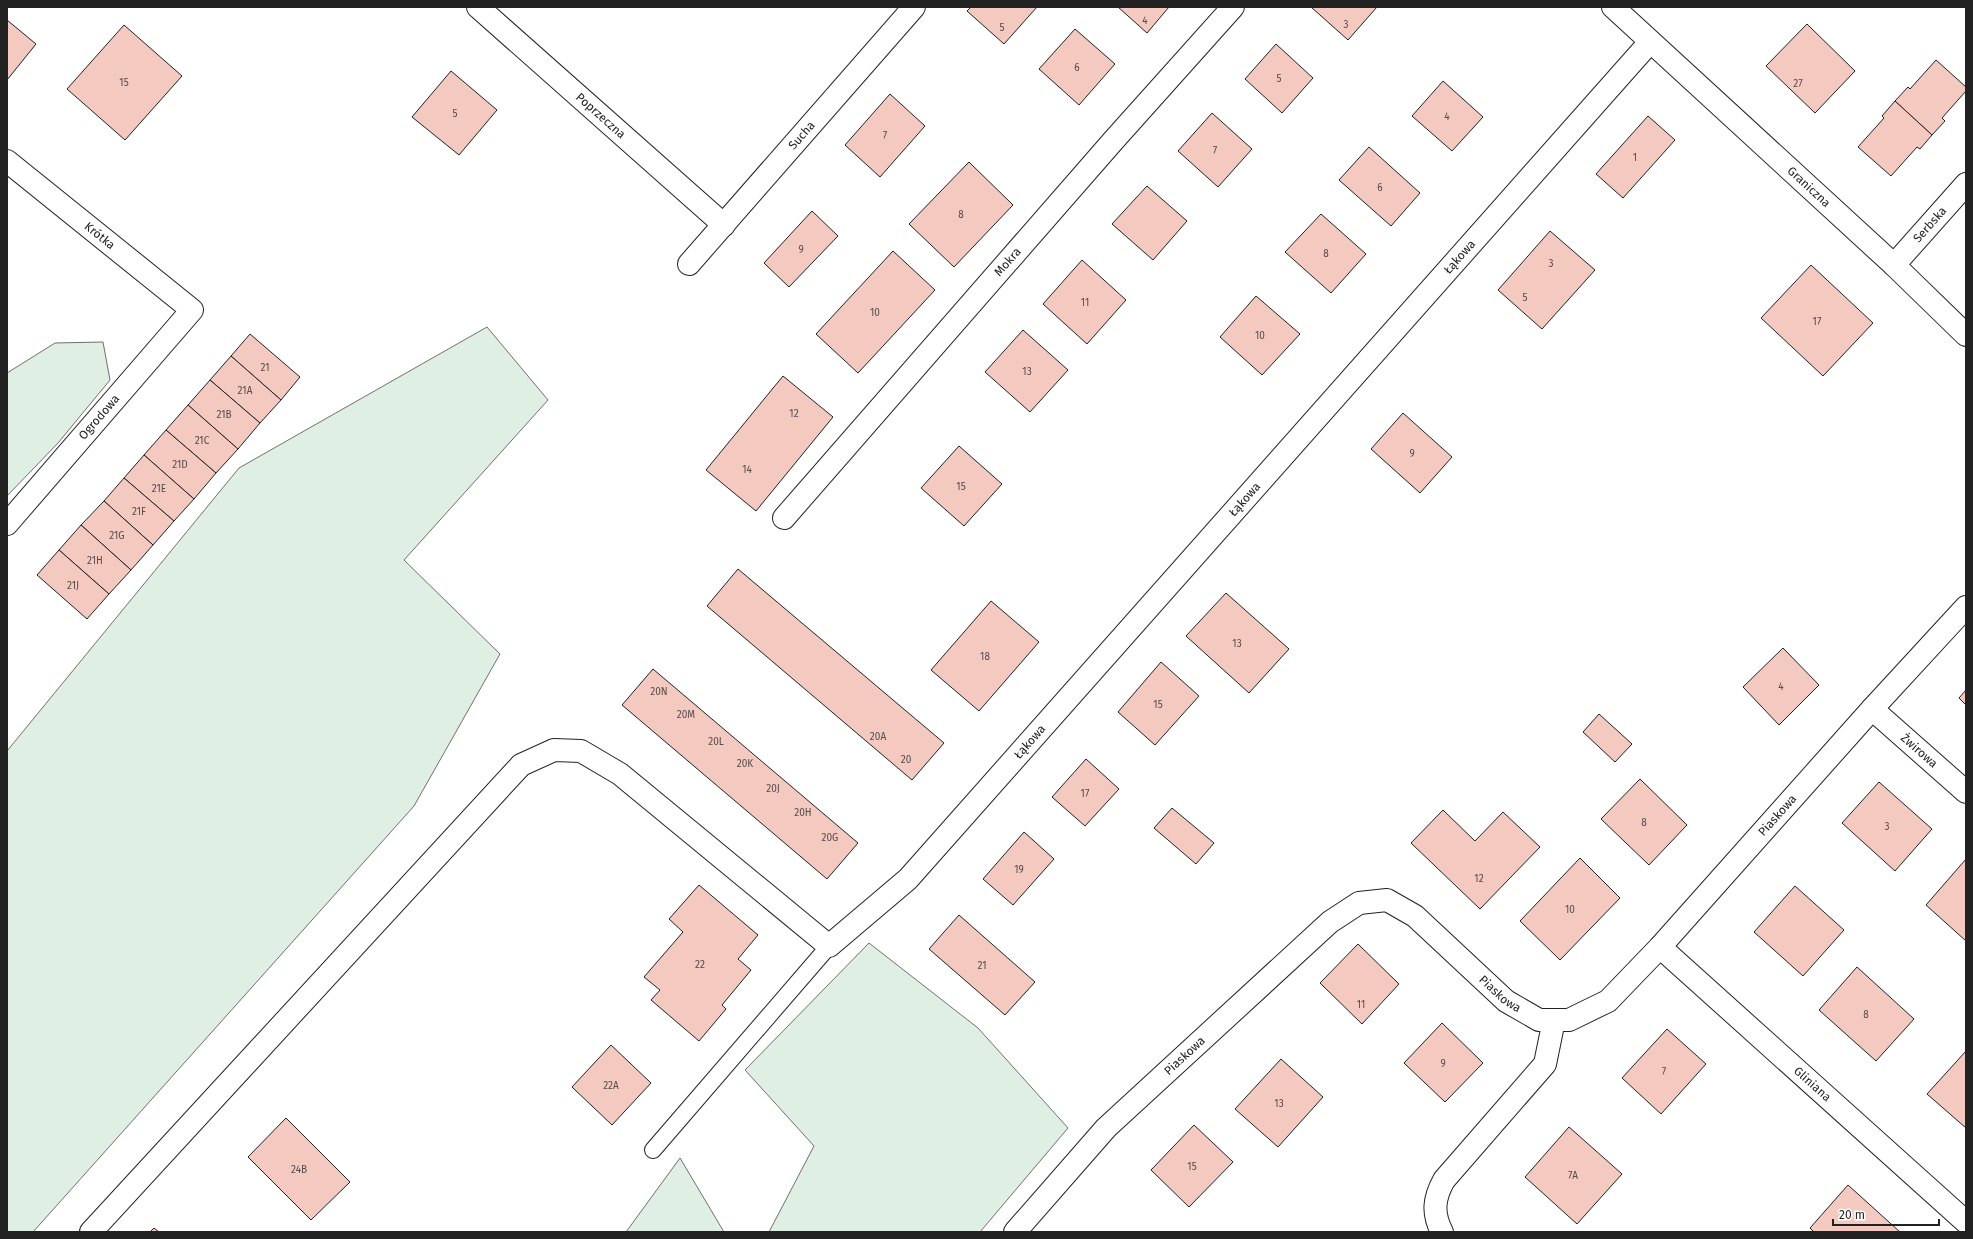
<svg xmlns="http://www.w3.org/2000/svg" width="1973" height="1239" font-family="'Fira Sans',sans-serif">
<style>
.green{fill:#e0efe3;stroke:#6f6f6f}
.building{fill:#f3c9c0;stroke:#222}
.lines{fill:none;stroke-linecap:round;stroke-linejoin:round}
.service-casing{stroke:#222;stroke-width:18}
.minor-casing{stroke:#222;stroke-width:24}
.service{stroke:#fff;stroke-width:16}
.minor{stroke:#fff;stroke-width:22}
.labels{text-anchor:middle;stroke-width:3;stroke-linejoin:round;paint-order:stroke}
.number-label{font-size:10px;fill:#564c4a}
.street-label{font-size:12px;fill:#222;stroke:#fff}
</style>
<rect width="100%" height="100%" fill="#fff"/>
<!-- green -->
<g class="green">
<polygon points="487,327 548,400 404,560 500,654 414,806 33,1232 7,1232 7,751 239,468"/>
<polygon points="103,342 110,380 58,443 7,496 7,373 55,343"/>
<polygon points="869,943 978,1028 1068,1128 980,1232 769,1232 814,1146 745,1070"/>
<polygon points="680,1158 724,1232 626,1232"/>
</g>
<!-- building -->
<g class="building">
<polygon points="971,7 1037,7 1004,44 967,11"/>
<polygon points="1118,7 1169,7 1147,33"/>
<polygon points="1311,7 1377,7 1348,40"/>
<polygon points="7,20 36,44 7,80"/>
<polygon points="1807,24 1855,71 1815,113 1766,66"/>
<polygon points="124,25 182,76 125,140 67,89"/>
<polygon points="1075,29 1115,64 1079,105 1039,69"/>
<polygon points="1276,44 1313,78 1282,113 1245,79"/>
<polygon points="1936,60 1966,87 1966,91 1942,118 1945,121 1932,135 1895,101 1908,87 1910,89"/>
<polygon points="451,71 497,110 459,155 412,117"/>
<polygon points="1443,81 1483,117 1452,151 1412,116"/>
<polygon points="890,94 925,126 880,177 845,145"/>
<polygon points="1895,101 1932,135 1920,149 1917,147 1891,176 1858,147 1884,118 1882,116"/>
<polygon points="1212,113 1252,149 1218,187 1178,151"/>
<polygon points="1648,116 1675,140 1623,198 1596,174"/>
<polygon points="1369,147 1420,193 1391,226 1339,180"/>
<polygon points="969,162 1013,205 954,267 909,224"/>
<polygon points="1147,186 1187,221 1153,260 1112,224"/>
<polygon points="812,211 838,236 789,287 764,263"/>
<polygon points="1321,214 1366,254 1331,293 1285,252"/>
<polygon points="1550,231 1595,270 1542,329 1498,290"/>
<polygon points="893,251 935,290 858,373 816,334"/>
<polygon points="1082,260 1126,300 1087,344 1043,304"/>
<polygon points="1811,265 1873,323 1823,376 1761,318"/>
<polygon points="1256,296 1300,334 1262,375 1220,337"/>
<polygon points="1023,330 1068,370 1030,412 985,372"/>
<polygon points="250,334 300,377 281,400 231,356"/>
<polygon points="231,356 281,400 260,423 210,380"/>
<polygon points="783,376 833,417 756,511 706,470"/>
<polygon points="210,380 260,423 238,449 188,405"/>
<polygon points="188,405 238,449 216,473 166,430"/>
<polygon points="1403,413 1452,457 1420,493 1371,449"/>
<polygon points="166,430 216,473 194,499 144,455"/>
<polygon points="959,446 1002,484 964,526 921,488"/>
<polygon points="144,455 194,499 174,521 124,478"/>
<polygon points="124,478 174,521 153,545 104,501"/>
<polygon points="104,501 153,545 131,570 81,525"/>
<polygon points="81,525 131,570 109,594 59,550"/>
<polygon points="59,550 109,594 87,619 37,575"/>
<polygon points="738,569 944,743 912,780 707,606"/>
<polygon points="1226,593 1289,649 1249,693 1186,636"/>
<polygon points="991,601 1039,642 979,711 931,670"/>
<polygon points="1783,648 1819,685 1779,725 1743,687"/>
<polygon points="1161,662 1199,696 1155,745 1118,712"/>
<polygon points="653,669 858,843 827,879 622,705"/>
<polygon points="1966,690 1966,705 1959,698"/>
<polygon points="1599,714 1632,744 1615,762 1583,732"/>
<polygon points="1086,759 1119,789 1085,826 1052,797"/>
<polygon points="1640,779 1687,825 1649,865 1601,819"/>
<polygon points="1879,782 1932,829 1895,871 1842,823"/>
<polygon points="1172,808 1214,843 1196,864 1154,828"/>
<polygon points="1443,810 1475,841 1503,812 1540,847 1480,909 1411,843"/>
<polygon points="1024,832 1054,859 1013,905 983,879"/>
<polygon points="1580,858 1620,898 1560,960 1520,921"/>
<polygon points="1966,859 1966,941 1926,905"/>
<polygon points="699,885 758,935 738,959 751,970 722,1005 726,1009 699,1041 651,1000 660,990 644,977 683,932 669,919"/>
<polygon points="1795,886 1844,930 1803,976 1754,932"/>
<polygon points="959,915 1035,982 1005,1015 929,949"/>
<polygon points="1358,944 1399,984 1362,1024 1320,983"/>
<polygon points="1857,967 1914,1019 1876,1061 1819,1010"/>
<polygon points="1442,1023 1483,1063 1445,1102 1404,1063"/>
<polygon points="1667,1029 1706,1064 1661,1114 1622,1078"/>
<polygon points="611,1045 651,1083 612,1125 572,1087"/>
<polygon points="1966,1051 1966,1128 1927,1094"/>
<polygon points="1281,1059 1323,1097 1278,1147 1235,1109"/>
<polygon points="286,1118 350,1182 311,1220 248,1157"/>
<polygon points="1194,1125 1233,1162 1189,1207 1151,1170"/>
<polygon points="1569,1127 1622,1174 1577,1224 1525,1177"/>
<polygon points="1848,1185 1900,1232 1814,1232 1810,1228"/>
<polygon points="154,1228 159,1232 150,1232"/>
</g>
<g class="lines">
<defs>
<polyline id="service" points="653,1150 829,946"/>
<g id="minor">
<path id="s1" d="M478,7L724,225"/>
<path id="s2" d="M1613,7L1894,265L1966,335"/>
<path id="s3" d="M7,161L192,310L7,524"/>
<path id="s4" d="M689,264L914,7"/>
<path id="s5" d="M1894,265L1966,184"/>
<path id="s6" d="M784,518L1113,141L1233,7"/>
<path id="s7" d="M1872,709L1966,792"/>
<path id="s8" d="M1660,947L1966,1222"/>
<path id="s9" d="M91,1232L521,765L554,750L581,751L620,774L829,946L908,879L1650,42"/>
<path id="s10" d="M1015,1232L1106,1128L1330,922L1359,903L1387,900L1415,916L1506,1001L1539,1020H1569L1608,1001L1660,947L1872,709L1966,607"/>
<path d="M1442,1232C1432,1213 1434,1198 1444,1180L1545,1064L1554,1020"/>
</g>
</defs>
<!-- service casing -->
<use href="#service" class="service-casing"/>
<!-- minor casing -->
<use href="#minor" class="minor-casing"/>
<!-- service -->
<use href="#service" class="service"/>
<!-- minor -->
<use href="#minor" class="minor"/>
</g>
<g class="labels">
<!-- number labels -->
<g class="number-label">
<text x="1145" y="24">4</text>
<text x="1346" y="28">3</text>
<text x="1002" y="31">5</text>
<text x="1077" y="71">6</text>
<text x="1279" y="82">5</text>
<text x="124" y="86">15</text>
<text x="1798" y="87">27</text>
<text x="455" y="117">5</text>
<text x="1447" y="120">4</text>
<text x="885" y="139">7</text>
<text x="1215" y="154">7</text>
<text x="1635" y="161">1</text>
<text x="1380" y="191">6</text>
<text x="961" y="218">8</text>
<text x="801" y="253">9</text>
<text x="1326" y="257">8</text>
<text x="1551" y="267">3</text>
<text x="1525" y="301">5</text>
<text x="1085" y="306">11</text>
<text x="875" y="316">10</text>
<text x="1817" y="325">17</text>
<text x="1260" y="339">10</text>
<text x="265" y="371">21</text>
<text x="1027" y="375">13</text>
<text x="245" y="394">21A</text>
<text x="794" y="417">12</text>
<text x="224" y="418">21B</text>
<text x="202" y="444">21C</text>
<text x="1412" y="457">9</text>
<text x="180" y="468">21D</text>
<text x="747" y="473">14</text>
<text x="961" y="490">15</text>
<text x="159" y="492">21E</text>
<text x="139" y="515">21F</text>
<text x="117" y="539">21G</text>
<text x="95" y="564">21H</text>
<text x="73" y="589">21J</text>
<text x="1237" y="647">13</text>
<text x="985" y="660">18</text>
<text x="1781" y="690">4</text>
<text x="659" y="695">20N</text>
<text x="1158" y="708">15</text>
<text x="686" y="718">20M</text>
<text x="878" y="740">20A</text>
<text x="716" y="745">20L</text>
<text x="906" y="763">20</text>
<text x="745" y="767">20K</text>
<text x="773" y="792">20J</text>
<text x="1085" y="797">17</text>
<text x="803" y="816">20H</text>
<text x="1644" y="826">8</text>
<text x="1887" y="830">3</text>
<text x="830" y="841">20G</text>
<text x="1019" y="873">19</text>
<text x="1479" y="882">12</text>
<text x="1570" y="913">10</text>
<text x="700" y="968">22</text>
<text x="982" y="969">21</text>
<text x="1361" y="1008">11</text>
<text x="1866" y="1018">8</text>
<text x="1443" y="1067">9</text>
<text x="1664" y="1075">7</text>
<text x="611" y="1089">22A</text>
<text x="1279" y="1107">13</text>
<text x="1192" y="1170">15</text>
<text x="299" y="1173">24B</text>
<text x="1573" y="1179">7A</text>
</g>
<!-- street labels -->
<g class="street-label">
<text dy="4" stroke="none"><textPath href="#s1" startOffset="164">Poprzeczna</textPath></text>
<text dy="4" stroke="none"><textPath href="#s4" startOffset="171">Sucha</textPath></text>
<text dy="4" stroke="none"><textPath href="#s2" startOffset="266">Graniczna</textPath></text>
<text dy="4" stroke="none"><textPath href="#s5" startOffset="54">Serbska</textPath></text>
<text dy="4" stroke="none"><textPath href="#s3" startOffset="119">Krótka</textPath></text>
<text dy="4" stroke="none"><textPath href="#s9" startOffset="1949">Łąkowa</textPath></text>
<text dy="4" stroke="none"><textPath href="#s6" startOffset="340">Mokra</textPath></text>
<text transform="translate(99 417) rotate(-49)" y="4">Ogrodowa</text>
<text dy="4" stroke="none"><textPath href="#s9" startOffset="1625">Łąkowa</textPath></text>
<text dy="4" stroke="none"><textPath href="#s9" startOffset="1301">Łąkowa</textPath></text>
<text dy="4" stroke="none"><textPath href="#s7" startOffset="63">Żwirowa</textPath></text>
<text dy="4" stroke="none"><textPath href="#s10" startOffset="1025">Piaskowa</textPath></text>
<text dy="4" stroke="none"><textPath href="#s10" startOffset="653">Piaskowa</textPath></text>
<text dy="4" stroke="none"><textPath href="#s10" startOffset="245">Piaskowa</textPath></text>
<text dy="4" stroke="none"><textPath href="#s8" startOffset="205">Gliniana</textPath></text>
</g>
</g>
<!-- border -->
<rect width="1973" height="1239" fill="none" stroke="#222222" stroke-width="16"/>
<!-- scale -->
<path d="M1833 1219v6h106v-6" fill="none" stroke="#222222" stroke-width="2"/>
<text x="1839" y="1219" font-size="12" fill="#222222" stroke="#ffffff" stroke-width="3" paint-order="stroke">20 m</text>
</svg>
